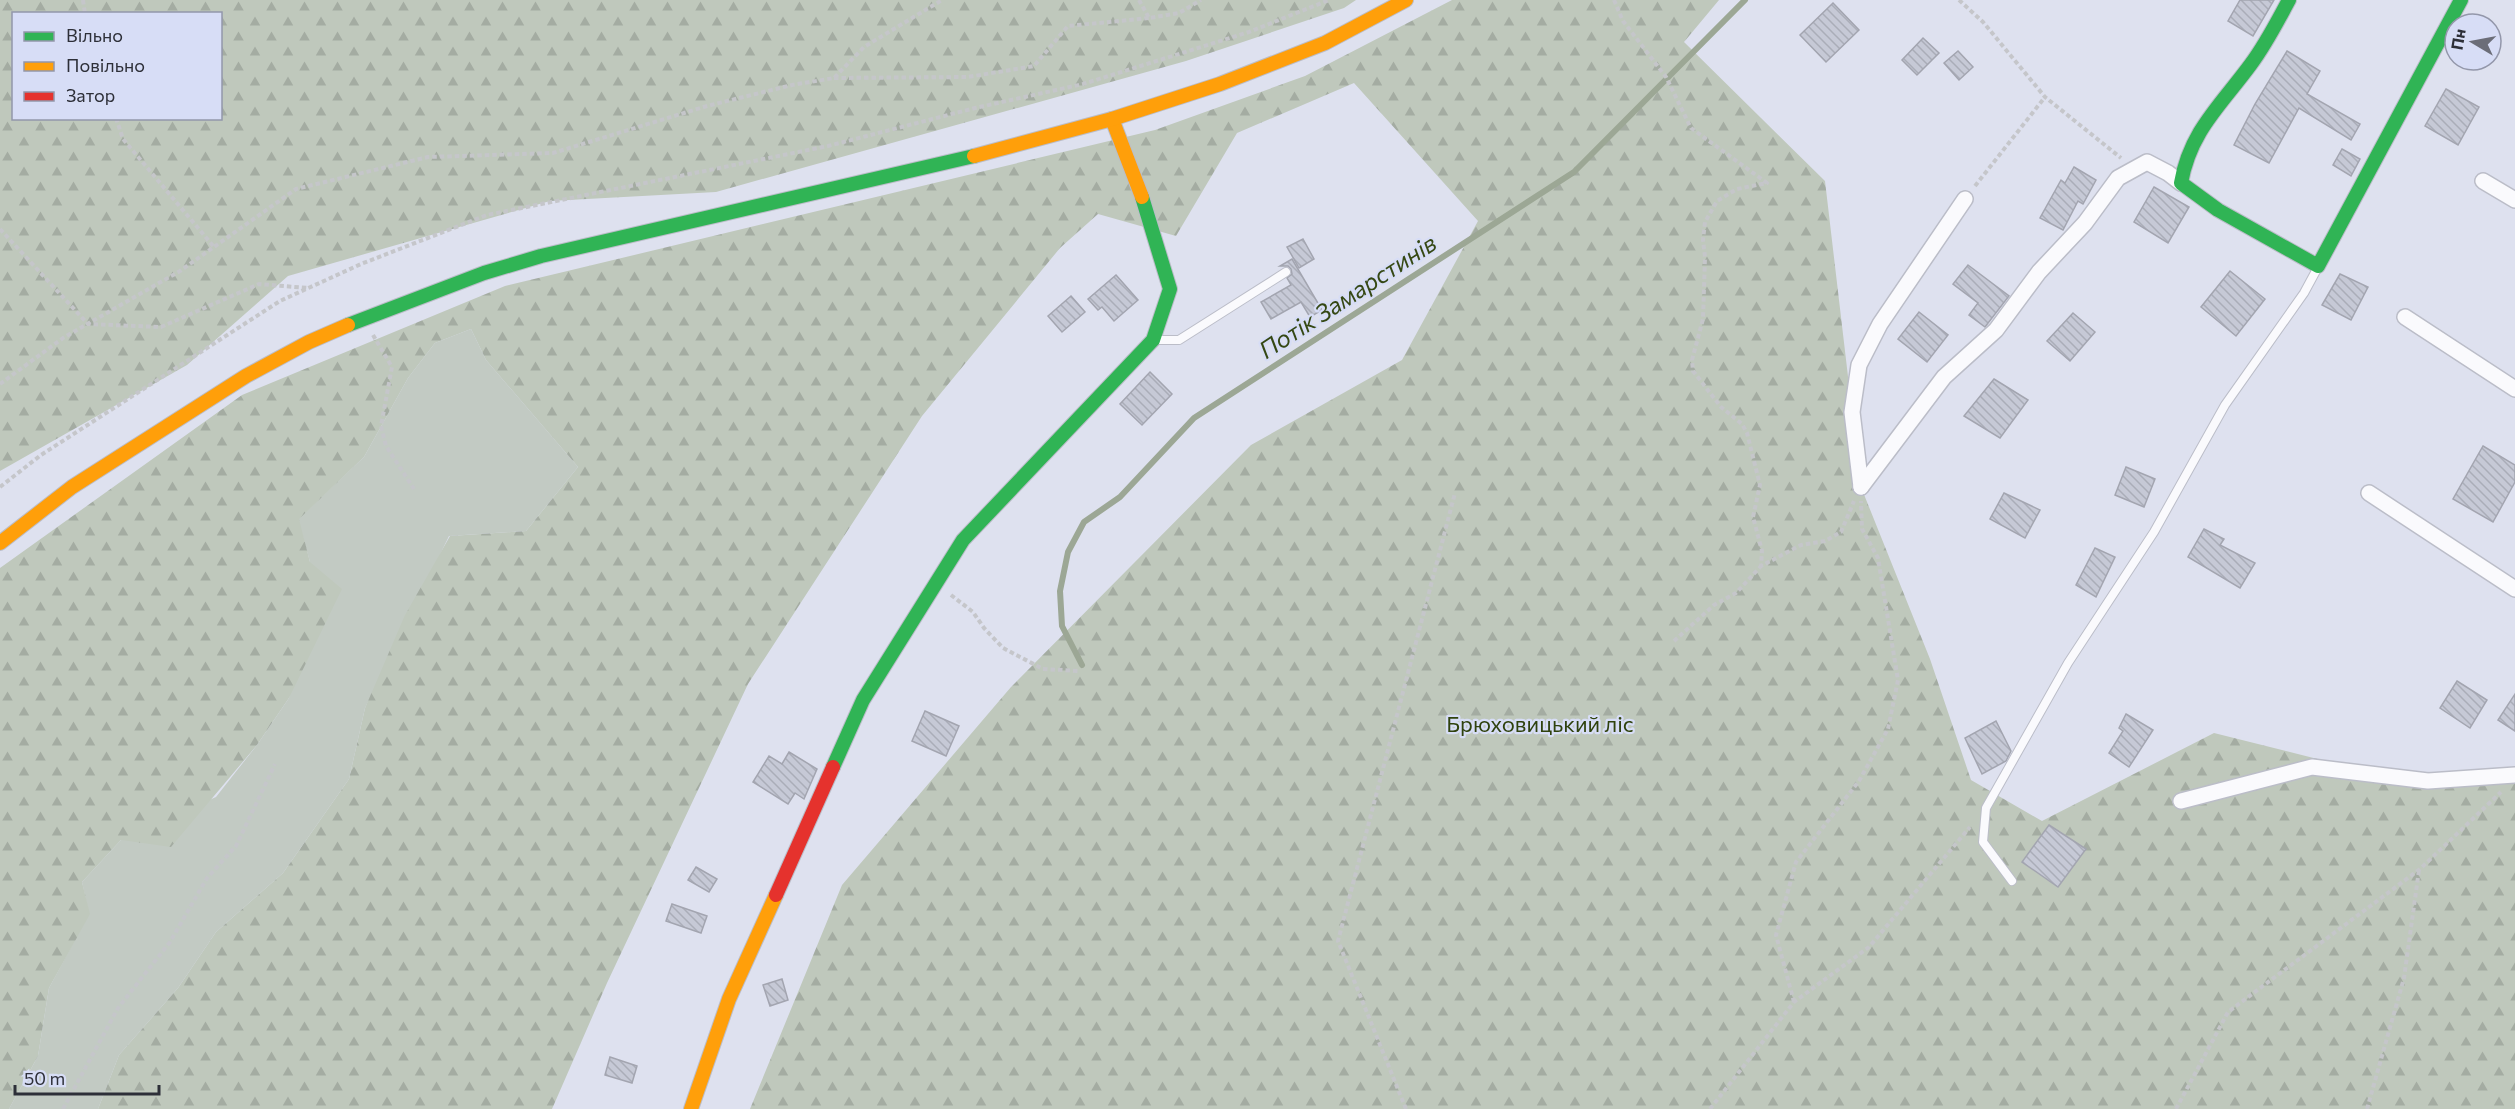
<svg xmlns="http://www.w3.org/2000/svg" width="2515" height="1109" font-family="Commissioner,sans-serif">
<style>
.green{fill:#c2cac3}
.forest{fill:url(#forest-firs);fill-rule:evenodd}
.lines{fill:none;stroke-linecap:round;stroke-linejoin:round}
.stream{stroke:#9ca795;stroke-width:6}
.building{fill:url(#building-back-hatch);stroke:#a3a5b0;stroke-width:1.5}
.lane-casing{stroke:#bbbdc8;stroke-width:10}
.street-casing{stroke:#bbbdc8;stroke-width:18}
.fast-casing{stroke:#bbbdc8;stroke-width:16}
.slow-casing{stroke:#bbbdc8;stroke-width:16}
.jam-casing{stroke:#bbbdc8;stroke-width:16}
.path{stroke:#c5c6ca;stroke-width:4;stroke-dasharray:4.5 3;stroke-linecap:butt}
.lane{stroke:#fafafd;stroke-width:8}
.street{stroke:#fafafd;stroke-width:15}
.fast{stroke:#30b455;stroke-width:14}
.slow{stroke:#ff9f0a;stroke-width:14}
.jam{stroke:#e5322d;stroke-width:14}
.labels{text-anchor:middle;stroke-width:4.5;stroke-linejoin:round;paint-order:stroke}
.park-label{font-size:22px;fill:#2f420d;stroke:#d7ddf6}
.water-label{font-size:24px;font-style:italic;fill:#354814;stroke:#d7ddf6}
</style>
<defs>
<pattern id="forest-firs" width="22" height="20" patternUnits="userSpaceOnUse" patternTransform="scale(1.5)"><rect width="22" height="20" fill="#bfc8bc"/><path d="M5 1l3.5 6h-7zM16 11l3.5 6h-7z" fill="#a4aca2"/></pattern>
<pattern id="building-back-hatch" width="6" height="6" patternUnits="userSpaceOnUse" patternTransform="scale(1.5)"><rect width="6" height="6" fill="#c6c9d6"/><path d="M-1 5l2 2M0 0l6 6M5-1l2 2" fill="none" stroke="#aaadb8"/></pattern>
</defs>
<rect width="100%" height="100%" fill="#dee1ef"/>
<!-- green -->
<polygon class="green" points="471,329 486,360 578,467 526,531 449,536 365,708 349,779 283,873 216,932 178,988 119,1055 98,1109 9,1109 38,1056 49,988 89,914 82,882 121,840 216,797 257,745 289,698 310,562 298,519 364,457 408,378 435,343"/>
<!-- forest -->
<g class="forest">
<path d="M0,0H1356L1344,8L1186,61L716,192L550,201L288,276L187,365L0,471ZM14,14H220V118H14Z"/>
<polygon points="1452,0 1719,0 1684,42 1825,181 1861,487 1930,659 1971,780 2042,821 2214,733 2385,776 2515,768 2515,1109 750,1109 842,885 1011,687 1251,445 1402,360 1478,221 1354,83 1237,133 1176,236 1098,214 1060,248 922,416 748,684 607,983 552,1109 98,1109 119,1055 178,988 216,932 283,873 349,779 365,708 405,615 450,536 526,531 578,467 486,360 471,329 435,343 408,378 364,457 299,519 310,562 342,589 289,698 257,745 171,847 121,840 82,882 90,914 49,988 38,1056 9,1109 0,1109 0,568 242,395 505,286 1155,130 1305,76"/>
</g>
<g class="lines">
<!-- stream -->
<polyline class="stream" points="1082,665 1062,626 1060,591 1068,552 1084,522 1120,497 1194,418 1574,172 1745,0"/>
</g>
<!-- building -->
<g class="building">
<polygon points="2240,0 2274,0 2253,36 2228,21"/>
<polygon points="1833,3 1859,30 1826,62 1800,35"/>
<polygon points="1923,38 1939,53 1917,75 1902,60"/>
<polygon points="1958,51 1973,67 1959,80 1944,63"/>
<polygon points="2287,51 2320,71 2307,94 2360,124 2351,140 2299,108 2269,163 2234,145 2255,104"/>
<polygon points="2446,89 2479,107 2458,145 2425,126"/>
<polygon points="2342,149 2360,159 2351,176 2333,165"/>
<polygon points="2074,167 2096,180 2083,204 2078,201 2063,230 2040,218 2061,180 2065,183"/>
<polygon points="2154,187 2189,207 2168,243 2134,222"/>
<polygon points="1303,239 1314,259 1299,268 1287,247"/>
<polygon points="1292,259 1322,310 1310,317 1301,302 1271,319 1261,302 1291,285 1287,278 1292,274 1291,269 1288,266 1280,266"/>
<polygon points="1968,265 2009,296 1985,327 1969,315 1978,303 1953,284"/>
<polygon points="2230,271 2265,299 2236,336 2201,307"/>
<polygon points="2340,274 2368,287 2351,320 2322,305"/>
<polygon points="1116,275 1138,300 1114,321 1102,307 1098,310 1088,299"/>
<polygon points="1071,296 1085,312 1062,332 1048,316"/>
<polygon points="1919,312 1948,335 1927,362 1898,339"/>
<polygon points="2073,313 2095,332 2070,361 2047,341"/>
<polygon points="1150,372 1172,394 1142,425 1120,404"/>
<polygon points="1994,379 2028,400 2000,438 1964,416"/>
<polygon points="2483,446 2515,465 2515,482 2493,522 2453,499"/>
<polygon points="2126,467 2155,479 2144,507 2115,495"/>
<polygon points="2004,493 2040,510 2025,538 1990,519"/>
<polygon points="2204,529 2224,539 2220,545 2255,563 2240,588 2188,557"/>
<polygon points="2095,548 2115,557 2096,597 2076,585"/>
<polygon points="2457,681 2487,700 2470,728 2440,708"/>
<polygon points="2515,694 2515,731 2498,720"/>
<polygon points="925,711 959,726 946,756 912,741"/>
<polygon points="2126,714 2153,730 2129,767 2109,753 2123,731 2119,728"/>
<polygon points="1996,721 2011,751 2006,761 1982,774 1965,738"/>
<polygon points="789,752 817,769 804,799 795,793 788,804 753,782 769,756 782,764"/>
<polygon points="2049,825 2086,849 2058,887 2022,862"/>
<polygon points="696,867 717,879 709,892 688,880"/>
<polygon points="672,904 707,916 701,933 666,921"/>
<polygon points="782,979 788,1000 770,1006 763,985"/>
<polygon points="610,1057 637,1066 632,1083 605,1075"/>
</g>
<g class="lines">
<defs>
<g id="lane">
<polyline points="1157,340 1179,340 1286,272"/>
<polyline points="2012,881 1983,842 1986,808 2068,663 2154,532 2225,405 2304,293 2317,269"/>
</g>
<g id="street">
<polyline points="2483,181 2515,200"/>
<polyline points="2405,317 2515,389"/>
<polyline points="1861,487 1944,377 1996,330 2039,272 2085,223 2118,178 2147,162 2168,173 2181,183"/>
<polyline points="1861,487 1852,412 1859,365 1880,324 1965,199"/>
<polyline points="2369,493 2515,589"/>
<polyline points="2181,801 2312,767 2428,781 2515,775"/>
</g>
<g id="fast">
<path d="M2289,0C2277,22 2266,44 2251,64C2221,105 2190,131 2181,183L2218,210L2318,266L2461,0"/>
<polyline points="348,325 484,273 541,256 974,156"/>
<polyline points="833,767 863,700 963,540 1153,340 1170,289 1142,197"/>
</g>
<g id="slow">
<polyline points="1112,119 1142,197"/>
<polyline points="974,156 1112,119 1220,84 1325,43 1406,0"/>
<polyline points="0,543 72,487 246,376 309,342 348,325"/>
<polyline points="691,1109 729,999 776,895"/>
</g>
<polyline id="jam" points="776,895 833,767"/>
</defs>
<!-- lane casing -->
<use href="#lane" class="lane-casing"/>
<!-- street casing -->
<use href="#street" class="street-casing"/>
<!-- fast casing -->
<use href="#fast" class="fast-casing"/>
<!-- slow casing -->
<use href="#slow" class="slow-casing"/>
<!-- jam casing -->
<use href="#jam" class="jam-casing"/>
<!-- path -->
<g class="path">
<polyline points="83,0 85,14"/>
<polyline points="1139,0 1149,18 1179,13 1201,0"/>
<polyline points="1614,0 1623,21 1666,77 1691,128 1767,183 1737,189 1717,201 1705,222 1703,240 1705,257 1703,319 1692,360 1693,371 1721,407 1742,424 1747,433 1760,485 1753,517 1762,551 1761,566 1801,545 1825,541 1841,532 1854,501"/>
<polyline points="1959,0 1983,22 2045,97 2121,158"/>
<polyline points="834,78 968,77 1034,66 1068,26 1149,18"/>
<polyline points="116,118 123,139 214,247"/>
<polyline points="1975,186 2045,97"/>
<polyline points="0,229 88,324 161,327 259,284 308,288"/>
<polyline points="373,335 392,367 381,426 386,446 414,489"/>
<polyline points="0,384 63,338 180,271 296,189 428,157 553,153 707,106 792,85 834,78 864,47 942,0"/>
<polyline points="0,487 41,455 280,301 361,264 487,215 828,146 975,108 1083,84 1249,32 1329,0"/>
<polyline points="951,595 973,612 984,628 1003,648 1043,669 1078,671"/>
<polyline points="1674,641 1714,605 1736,593 1761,566"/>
<polyline points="1794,1002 1776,935 1796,862 1859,781 1888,729 1898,680 1878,558 1862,529 1861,501"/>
<polyline points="63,1109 118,1008 170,942 207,878 236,846 275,764"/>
<polyline points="1406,1109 1338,941 1455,493"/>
<polyline points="1710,1109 1794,1002 1869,947 1970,827"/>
<polyline points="2176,1109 2228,1012 2420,869 2501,792"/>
<polyline points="2367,1109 2404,978 2419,870"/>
</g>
<!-- lane -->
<use href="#lane" class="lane"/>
<!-- street -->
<use href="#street" class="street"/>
<!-- fast -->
<use href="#fast" class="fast"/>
<!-- slow -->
<use href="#slow" class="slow"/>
<!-- jam -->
<use href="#jam" class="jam"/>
</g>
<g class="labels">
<!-- park labels -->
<g class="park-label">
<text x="1540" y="732">Брюховицький ліс</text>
</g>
<!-- water labels -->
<g class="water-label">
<text transform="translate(1348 297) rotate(-33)" y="8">Потік Замарстинів</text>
</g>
</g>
<!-- legend -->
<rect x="12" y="12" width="210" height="108" fill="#d7ddf6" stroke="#9397aa" stroke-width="1.5"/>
<rect x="24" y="32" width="30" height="9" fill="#30b455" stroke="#9397aa" stroke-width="1.5"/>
<text x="66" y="42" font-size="18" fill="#2d2f38">Вільно</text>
<rect x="24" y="62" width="30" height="9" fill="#ff9f0a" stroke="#9397aa" stroke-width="1.5"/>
<text x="66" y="72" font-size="18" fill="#2d2f38">Повільно</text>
<rect x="24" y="92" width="30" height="9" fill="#e5322d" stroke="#9397aa" stroke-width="1.5"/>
<text x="66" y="102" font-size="18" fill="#2d2f38">Затор</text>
<!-- north arrow -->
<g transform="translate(2473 42) rotate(280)"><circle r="28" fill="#d7ddf6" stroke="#9397aa" stroke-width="1.5"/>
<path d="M0-4.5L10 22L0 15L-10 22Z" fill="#6b6d78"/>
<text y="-9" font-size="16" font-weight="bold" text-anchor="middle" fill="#2d2f38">Пн</text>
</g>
<!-- scale -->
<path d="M15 1085v9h144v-9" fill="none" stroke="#2d2f38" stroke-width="3"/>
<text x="24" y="1085" font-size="18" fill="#2d2f38" stroke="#d7ddf6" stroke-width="4.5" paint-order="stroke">50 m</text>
</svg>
